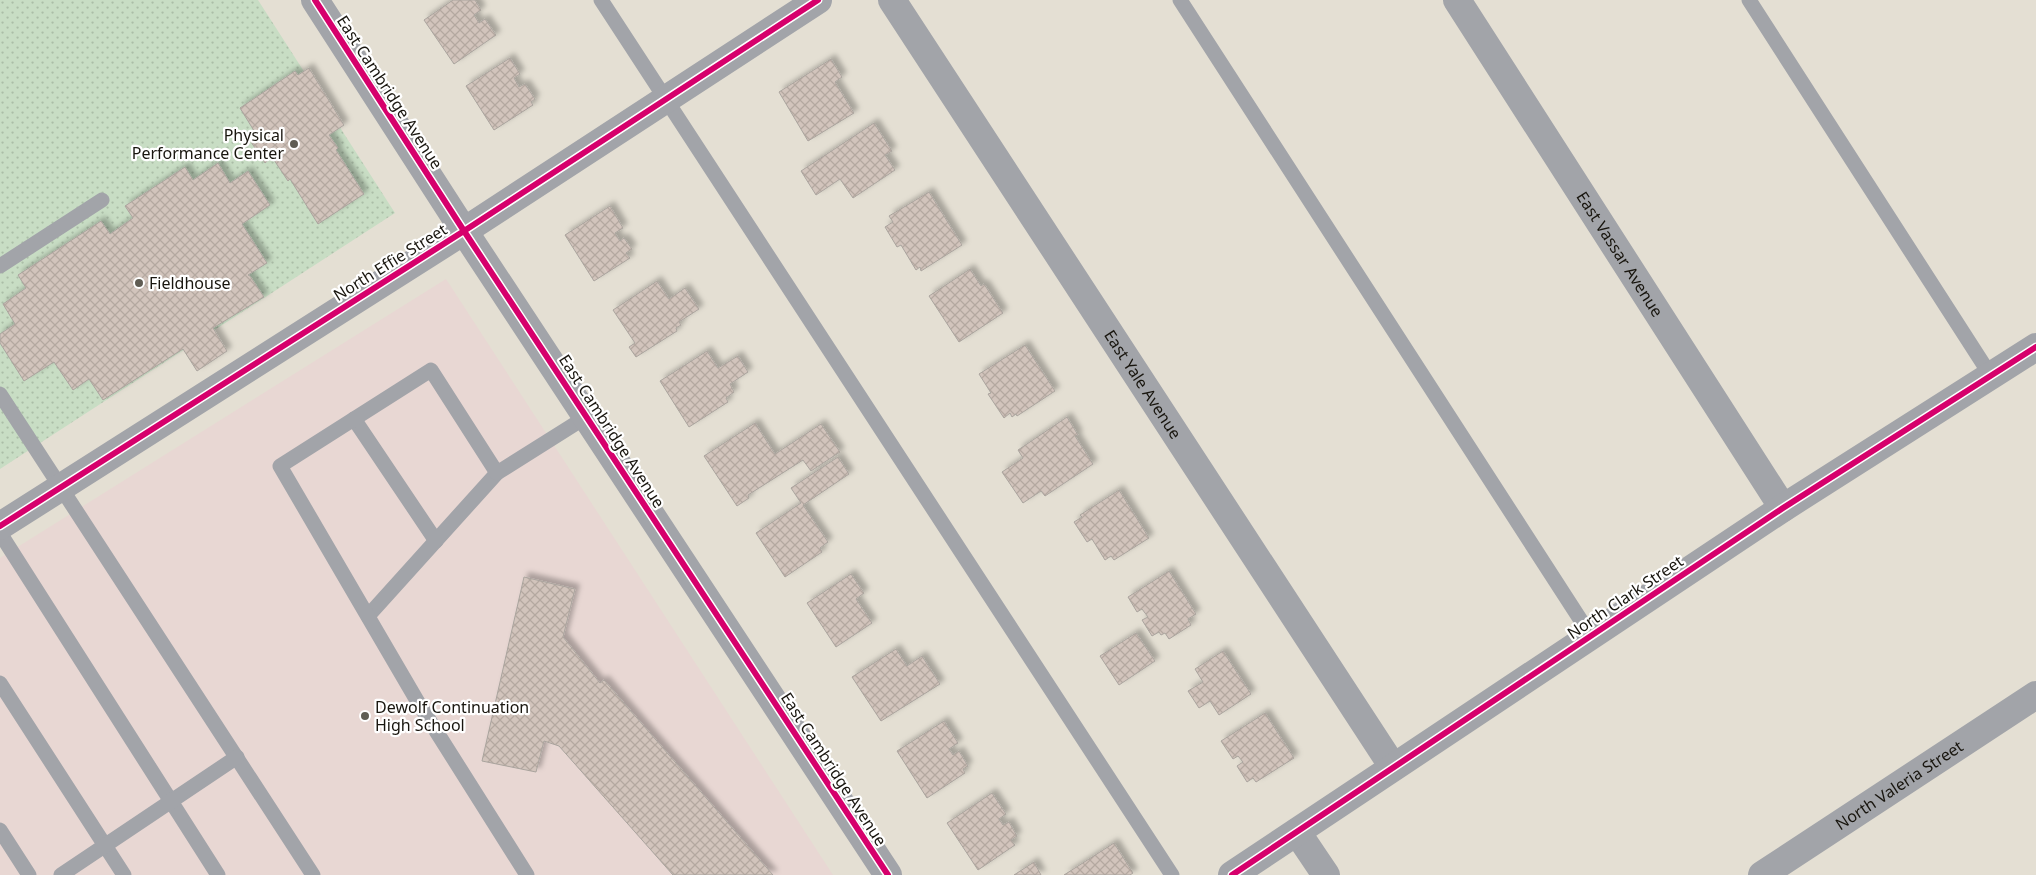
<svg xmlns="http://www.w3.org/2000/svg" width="2036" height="875" font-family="'Noto Sans',sans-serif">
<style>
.education{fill:#e8d7d3}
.park{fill:url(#park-dots)}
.building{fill:url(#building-cross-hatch);stroke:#aaa49e;filter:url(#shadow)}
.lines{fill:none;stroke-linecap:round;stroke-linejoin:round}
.lane{stroke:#a2a4a9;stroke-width:15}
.street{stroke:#a2a4a9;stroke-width:28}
.cycleway-casing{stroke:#fff;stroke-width:9}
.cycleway{stroke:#d6006c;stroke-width:6}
.poi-dot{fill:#5f5c53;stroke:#fff;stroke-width:2}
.labels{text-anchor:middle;stroke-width:4.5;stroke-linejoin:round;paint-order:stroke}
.street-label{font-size:16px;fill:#18150e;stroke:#fff}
.poi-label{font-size:16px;fill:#18150e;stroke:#fff;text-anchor:start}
</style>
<defs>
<pattern id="park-dots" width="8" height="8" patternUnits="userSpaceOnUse" patternTransform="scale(1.25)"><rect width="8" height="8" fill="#c8ddc4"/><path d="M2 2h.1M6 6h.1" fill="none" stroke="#abbda7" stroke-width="1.8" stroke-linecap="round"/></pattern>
<pattern id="building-cross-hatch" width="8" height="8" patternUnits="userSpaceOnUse" patternTransform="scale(1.25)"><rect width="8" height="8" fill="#d2c4bc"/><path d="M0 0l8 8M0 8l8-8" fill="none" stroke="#b4a8a0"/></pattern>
<filter id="shadow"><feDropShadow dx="4.5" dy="-4.5" stdDeviation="2.5" flood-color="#0004"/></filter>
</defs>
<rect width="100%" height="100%" fill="#e4dfd3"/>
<!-- education -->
<polygon class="education" points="446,279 833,875 0,875 0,558"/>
<!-- park -->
<polygon class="park" points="0,0 258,0 395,213 0,469"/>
<!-- building -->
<g class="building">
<polygon points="453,0 475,0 481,10 474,15 479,23 485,19 496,35 454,64 424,20"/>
<polygon points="510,58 520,74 514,78 519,87 525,84 535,99 531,102 533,105 494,130 466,86"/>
<polygon points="831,59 842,77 835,82 854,113 808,141 779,92"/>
<polygon points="309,68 344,125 329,135 338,148 336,150 364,194 318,224 290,179 288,181 272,157 265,163 249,139 256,134 240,108 295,71 298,75"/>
<polygon points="874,123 892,151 885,155 895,170 853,198 840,179 816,195 801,171"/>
<polygon points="218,163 230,183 248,171 270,205 242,224 267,263 248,275 250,276 264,297 213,328 227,351 197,371 183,349 103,400 89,379 73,390 54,362 24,381 0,343 0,334 15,324 3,304 26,288 18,275 101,221 110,234 133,218 125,206 185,167 193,180"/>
<polygon points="929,192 962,245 921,271 920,267 916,270 901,245 897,247 885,227 893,222 889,216"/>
<polygon points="610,206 623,228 615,233 620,241 624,238 632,249 626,253 630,258 594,281 565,235"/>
<polygon points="970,269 981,286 984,284 1003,313 959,342 929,296"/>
<polygon points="657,281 669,299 685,288 699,309 679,322 681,325 676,328 677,331 636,357 629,347 635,343 613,310"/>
<polygon points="1025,345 1055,391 1017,416 1016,414 1012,417 1010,413 1004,418 988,394 991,393 979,374"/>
<polygon points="707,351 718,368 738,356 748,372 730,384 734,392 726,398 728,402 689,427 660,381"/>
<polygon points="1067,417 1078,435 1075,436 1093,464 1045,496 1041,491 1023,503 1002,472 1023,458 1018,450"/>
<polygon points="755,423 775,454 821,424 840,452 811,471 803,460 748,495 749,498 737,506 704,456"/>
<polygon points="838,457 849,474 803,505 828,542 820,548 822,552 785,577 756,533 801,503 791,488"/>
<polygon points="1119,490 1149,538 1114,560 1111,556 1105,560 1092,539 1087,542 1074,522 1082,517 1080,515"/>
<polygon points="1169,571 1196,614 1188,619 1191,625 1169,639 1165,633 1161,635 1159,632 1152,636 1142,620 1148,617 1142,609 1137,612 1128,597"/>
<polygon points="851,574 864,593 856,599 872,623 836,647 807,603"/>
<polygon points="524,577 575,589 563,637 600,683 604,680 773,875 673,875 559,746 544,741 536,772 482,761"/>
<polygon points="1136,633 1155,661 1119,685 1100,656"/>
<polygon points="896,649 907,666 922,656 940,684 881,721 852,677"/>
<polygon points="1223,651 1251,694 1219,715 1210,701 1199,708 1188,691 1203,682 1195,669"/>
<polygon points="1265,713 1294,758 1256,782 1253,778 1247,782 1237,766 1243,762 1238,756 1233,759 1221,741"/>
<polygon points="944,721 958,743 949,749 953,755 959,751 968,766 963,769 965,773 927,798 897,751"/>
<polygon points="992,793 1006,814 999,819 1003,825 1009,822 1017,836 1011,840 1015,845 978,870 947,823"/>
<polygon points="1114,843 1133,873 1130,875 1064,875"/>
<polygon points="1034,862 1041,875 1014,875"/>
</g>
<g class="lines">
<!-- lane -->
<g class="lane">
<polyline points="601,0 1172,875"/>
<polyline points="1180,0 1591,636"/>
<polyline points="1749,0 1991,376"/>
<polyline points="0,266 102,200"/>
<polyline points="0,394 313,875"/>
<polyline points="354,419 436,541"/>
<polyline points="0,533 218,875"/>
<polyline points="368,616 497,473"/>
<polyline points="0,683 124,875"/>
<polyline points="0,830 29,875"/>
<polyline points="61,875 237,757"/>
<polyline points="527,875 419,704 280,466 431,370 497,473 586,417"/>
</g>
<!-- street -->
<g class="street">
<polyline points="315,0 464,231 888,875"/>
<path id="s1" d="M892,0L1393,767"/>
<path id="s2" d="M1457,0L1783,508"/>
<polyline points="0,526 464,231 818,0"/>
<polyline points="1297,832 1326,875"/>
<polyline points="1232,875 1783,508 2036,347"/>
<path id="s3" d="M1762,875L2036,695"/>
</g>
<defs>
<g id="cycleway">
<polyline points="315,0 464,231 888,875"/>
<polyline points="0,526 464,231 818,0"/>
<polyline points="1232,875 1783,508 2036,347"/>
</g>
</defs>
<!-- cycleway casing -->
<use href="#cycleway" class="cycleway-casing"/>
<!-- cycleway -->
<use href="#cycleway" class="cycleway"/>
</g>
<!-- markers -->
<g class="poi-dot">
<circle cx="294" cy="144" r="5"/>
<circle cx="139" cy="283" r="5"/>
<circle cx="365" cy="716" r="5"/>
</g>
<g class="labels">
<!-- street labels -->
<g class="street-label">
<text transform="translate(390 92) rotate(57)" y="6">East Cambridge Avenue</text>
<text dy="6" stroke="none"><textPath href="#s2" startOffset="302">East Vassar Avenue</textPath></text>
<text transform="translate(390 262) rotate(-32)" y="6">North Effie Street</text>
<text dy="6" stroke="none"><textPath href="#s1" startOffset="459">East Yale Avenue</textPath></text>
<text transform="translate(612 431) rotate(57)" y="6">East Cambridge Avenue</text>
<text transform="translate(1625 597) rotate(-34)" y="6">North Clark Street</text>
<text transform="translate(834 769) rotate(57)" y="6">East Cambridge Avenue</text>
<text dy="6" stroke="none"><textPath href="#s3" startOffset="164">North Valeria Street</textPath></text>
</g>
<!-- poi labels -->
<g class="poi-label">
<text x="284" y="141" text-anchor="end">Physical<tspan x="284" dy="18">Performance Center</tspan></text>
<text x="149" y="289">Fieldhouse</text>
<text x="375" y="713">Dewolf Continuation<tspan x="375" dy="18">High School</tspan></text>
</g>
</g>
</svg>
